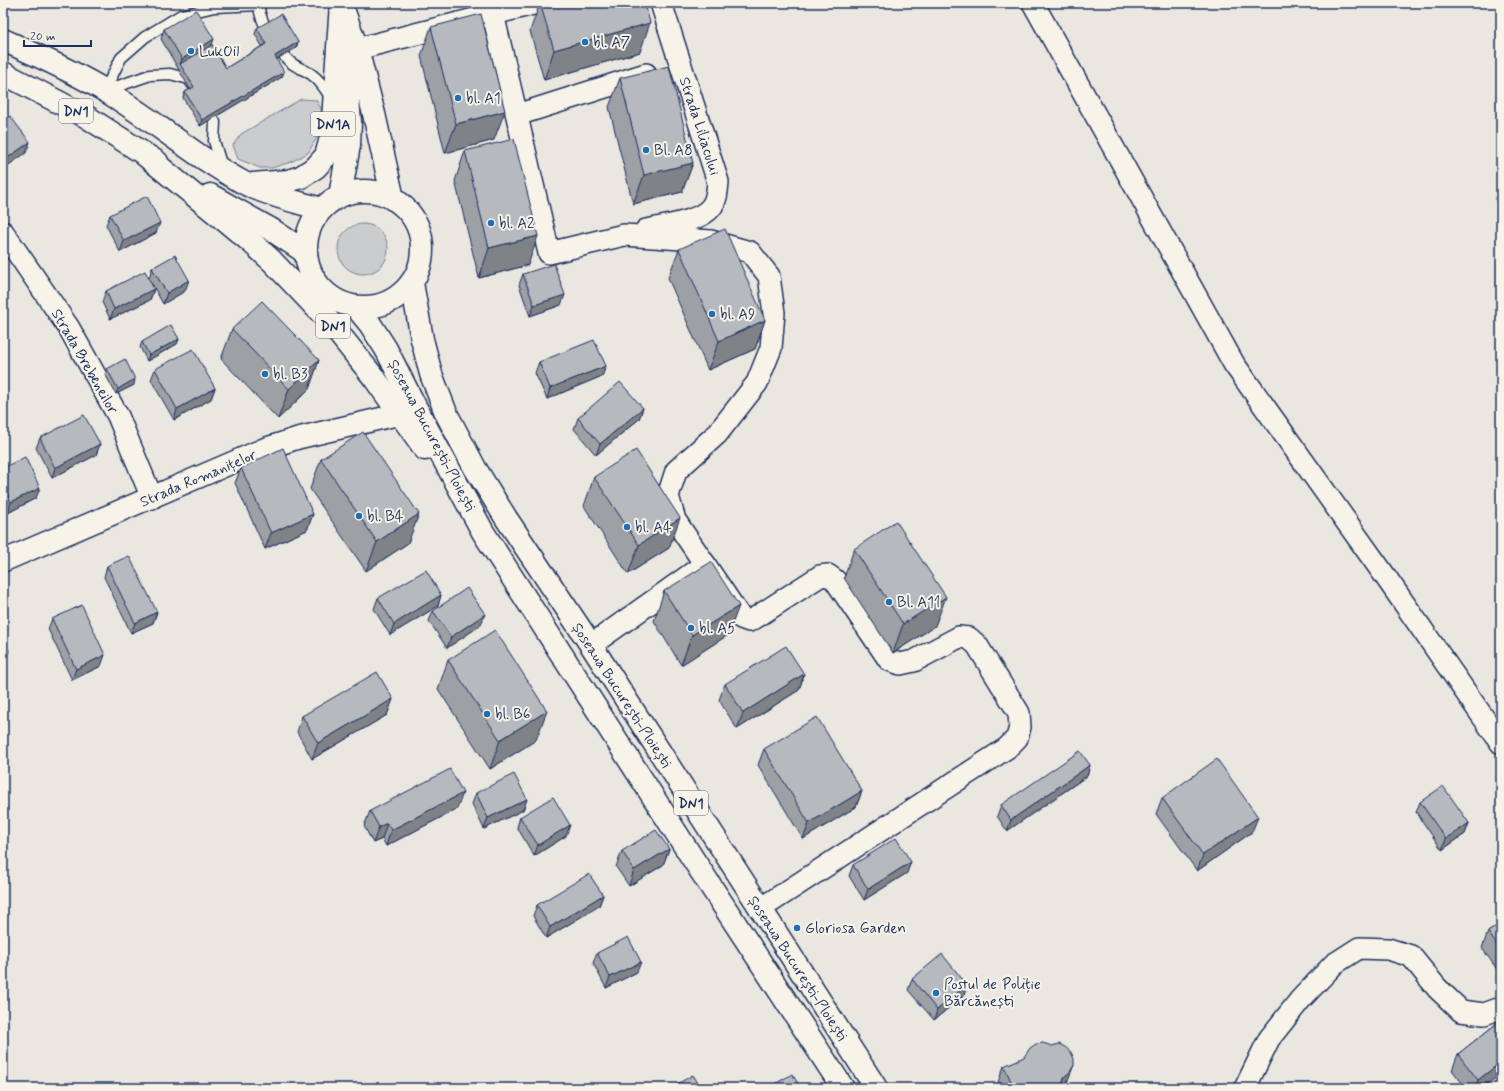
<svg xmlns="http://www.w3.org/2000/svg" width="1504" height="1091" font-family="Mynerve,sans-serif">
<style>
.green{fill:#cbcccd;stroke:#737e96}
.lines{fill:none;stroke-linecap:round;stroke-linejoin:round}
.service-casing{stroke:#1b2f5e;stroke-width:13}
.minor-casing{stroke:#1b2f5e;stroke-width:24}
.primary-casing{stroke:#1b2f5e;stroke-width:25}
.trunk-casing{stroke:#1b2f5e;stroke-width:25}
.service{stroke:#f7f3e8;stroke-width:10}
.minor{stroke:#f7f3e8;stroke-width:21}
.primary{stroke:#f7f3e8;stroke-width:22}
.trunk{stroke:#f7f3e8;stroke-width:22}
.wall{fill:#9da0a4;stroke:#1b2f5e}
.shaded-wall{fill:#7f8286;stroke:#1b2f5e}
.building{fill:#b6babf;stroke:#1b2f5e}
.poi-dot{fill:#1f6fb2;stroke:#f7f3e8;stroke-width:1.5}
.labels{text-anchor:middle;stroke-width:4;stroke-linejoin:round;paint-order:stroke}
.shield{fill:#f7f3e8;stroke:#5d6a87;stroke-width:1}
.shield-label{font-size:14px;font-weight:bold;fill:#1b2f5e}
.poi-label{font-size:15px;fill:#1b2f5e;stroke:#f7f3e8;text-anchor:start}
.street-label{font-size:15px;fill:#1b2f5e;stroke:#f7f3e8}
</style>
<rect width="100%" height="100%" fill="#eae7e0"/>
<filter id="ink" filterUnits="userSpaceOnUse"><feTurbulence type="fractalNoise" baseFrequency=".025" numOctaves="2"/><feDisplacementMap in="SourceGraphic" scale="8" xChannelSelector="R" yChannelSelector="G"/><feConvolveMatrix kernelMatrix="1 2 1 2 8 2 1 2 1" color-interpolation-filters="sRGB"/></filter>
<g filter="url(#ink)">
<!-- green -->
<g class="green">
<polygon points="301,99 316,100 324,114 320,132 308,153 291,162 272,168 260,168 238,159 233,145 241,134"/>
<circle cx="363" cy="249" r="25"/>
</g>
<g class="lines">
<defs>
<g id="service">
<path d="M260,3C255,16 280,53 290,62C296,67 305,70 311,74C320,80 326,90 331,98"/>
<polyline points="105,90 121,58 145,37 181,15 214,7 259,5"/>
<polyline points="107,90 150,75 170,74 189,79 192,84"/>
<polyline points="206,107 215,122 214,141 222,167"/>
</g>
<g id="minor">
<polyline points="1033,3 1234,364 1383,573 1501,743"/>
<polyline points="493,14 549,253 624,235 711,241 750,252 769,276 774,313 771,348 757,383 717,434 676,471 668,496 675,520 741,618 749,621 755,618 820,576 828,575 835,580 889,660 900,664 914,661 959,637 969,638 977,645 1019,713 1020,727 1017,738 1007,748 760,909"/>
<polyline points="357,49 537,3"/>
<polyline points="517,115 646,74"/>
<path d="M646,230C665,226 701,222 712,206C717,199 717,191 718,182L661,3"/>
<polyline points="3,232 69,328 118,416 152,498"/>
<polyline points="3,561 264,449 298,438 400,414"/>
<polyline points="591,645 705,564"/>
<polyline points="1245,1088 1269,1039 1300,1000 1334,964 1359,948 1388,949 1411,956 1437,988 1461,1011 1484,1014 1501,1008"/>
</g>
<g id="primary">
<polyline points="341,3 357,49 374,114 393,199"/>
<polyline points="340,196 349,145 350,122 344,53"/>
</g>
<g id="trunk">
<path d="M3,40C37,55 72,71 104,90C153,119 196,158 246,184C270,196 297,202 321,209"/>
<polyline points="3,73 87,117 157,162"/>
<polyline points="145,155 250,241 272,261 328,320 375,379 425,449"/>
<polyline points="253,184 288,181 301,177 316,167 326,156 332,134 341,4"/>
<circle cx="364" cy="249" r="58"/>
<polyline points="210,195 272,230 305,252"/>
<polyline points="412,283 422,339 431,374 446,413 475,468 506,518 591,645 876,1088"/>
<polyline points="356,307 370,324 386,349 417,410 483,532 693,859 843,1088"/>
</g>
</defs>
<!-- service casing -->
<use href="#service" class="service-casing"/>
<!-- minor casing -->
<use href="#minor" class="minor-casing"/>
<!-- primary casing -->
<use href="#primary" class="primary-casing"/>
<!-- trunk casing -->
<use href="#trunk" class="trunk-casing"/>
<!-- service -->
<use href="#service" class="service"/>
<!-- minor -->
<use href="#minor" class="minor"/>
<!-- primary -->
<use href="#primary" class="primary"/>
<!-- trunk -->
<use href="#trunk" class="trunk"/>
</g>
<!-- wall -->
<g class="wall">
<polygon points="540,3 645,3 640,52 544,80 530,31"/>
<polygon points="431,27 494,140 445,153 421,56"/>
<polygon points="257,28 298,42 296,48 277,59 282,77 200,126 183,98 185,92 190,89 161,39 164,29 212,45 226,68 262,46 255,34"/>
<polygon points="620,78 693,163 682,192 633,204 609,107"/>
<polygon points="465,151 528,265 479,278 455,181"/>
<polygon points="110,215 156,233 120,252 106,225"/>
<polygon points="679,249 765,320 755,349 708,370 668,278"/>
<polygon points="152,268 185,291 163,304 152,284 154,289 150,300 110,319 102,302 106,291 149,278"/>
<polygon points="523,274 561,305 530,316 519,285"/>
<polygon points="232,329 319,360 309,389 278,419 221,359"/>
<polygon points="179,339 177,344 147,361 140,347 142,342"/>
<polygon points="539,362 606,366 602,376 547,399 535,373"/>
<polygon points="107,369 134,385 116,394 105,374"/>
<polygon points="155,369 215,388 211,399 174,420 151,380"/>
<polygon points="643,408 639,419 596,455 574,429 578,418"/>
<polygon points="40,438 100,444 96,455 52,478 36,448"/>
<polygon points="321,459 408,543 366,571 310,489"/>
<polygon points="3,468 36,498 8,513 3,503"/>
<polygon points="241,468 313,514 307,530 265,549 235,483"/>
<polygon points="594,477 669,548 628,574 584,506"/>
<polygon points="854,549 935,626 893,653 844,578"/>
<polygon points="107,566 157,612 153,623 131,633 104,577"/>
<polygon points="664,591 728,635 681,665 654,621"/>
<polygon points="441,595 438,606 390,635 374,609 378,598"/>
<polygon points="433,611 481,625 447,648 429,621"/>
<polygon points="52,619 101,666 72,680 48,629"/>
<polygon points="448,660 536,740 490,769 438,689"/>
<polygon points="804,674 799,690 737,729 719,700 725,684"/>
<polygon points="393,699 387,715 312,759 297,732 302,716"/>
<polygon points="764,749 862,791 856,807 803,839 758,765"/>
<polygon points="1090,765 1087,776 1007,831 997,816 1001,805"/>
<polygon points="476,793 527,799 523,810 484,829 472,804"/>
<polygon points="1162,798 1252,832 1197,871 1156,814"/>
<polygon points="1420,802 1469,823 1465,834 1442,850 1416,812"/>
<polygon points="457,809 386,846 382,839 373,843 364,826 370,811"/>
<polygon points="520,817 566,836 534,856 517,827"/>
<polygon points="669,849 663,865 629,886 616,867 622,851"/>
<polygon points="853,865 907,873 864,900 849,876"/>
<polygon points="603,895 599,906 546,938 533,916 537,905"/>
<polygon points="1501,923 1501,975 1482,948 1488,932"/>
<polygon points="597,953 637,972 606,988 593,963"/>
<polygon points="912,979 967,985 964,995 934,1020 908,990"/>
<polygon points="1501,1020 1482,1088 1466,1088 1452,1070 1458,1054"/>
<polygon points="1004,1066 1068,1080 1064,1088 1001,1088 998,1082"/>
</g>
<!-- shaded-wall -->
<g class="shaded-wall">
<polygon points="650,23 640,52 544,80 554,50"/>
<polygon points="214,39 210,50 180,64 182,59"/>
<polygon points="298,42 296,48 273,61 275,56"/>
<polygon points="284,72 282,77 200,126 202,120"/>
<polygon points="505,111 494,140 445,153 456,124"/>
<polygon points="30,142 26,153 3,169 3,161"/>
<polygon points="693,163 682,192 633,204 644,175"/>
<polygon points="160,223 156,233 120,252 124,241"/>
<polygon points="538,236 528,265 479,278 489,248"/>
<polygon points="189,280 185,291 163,304 167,293"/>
<polygon points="154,289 150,300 110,319 114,309"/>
<polygon points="565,295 561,305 530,316 534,305"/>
<polygon points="765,320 755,349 708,370 719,341"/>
<polygon points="179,339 177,344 147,361 149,355"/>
<polygon points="319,360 309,389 278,419 289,389"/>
<polygon points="606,366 602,376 547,399 550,388"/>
<polygon points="135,379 134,385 116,394 118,389"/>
<polygon points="215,388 211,399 174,420 177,409"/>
<polygon points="643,408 639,419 596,455 600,444"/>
<polygon points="100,444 96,455 52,478 55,468"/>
<polygon points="40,488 36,498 8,513 11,502"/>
<polygon points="313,514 307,530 265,549 271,533"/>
<polygon points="419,514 408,543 366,571 377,542"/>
<polygon points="680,518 669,548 628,574 639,545"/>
<polygon points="441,595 438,606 390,635 394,624"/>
<polygon points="946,597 935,626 893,653 903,624"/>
<polygon points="739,606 728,635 681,665 692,635"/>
<polygon points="157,612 153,623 131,633 135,623"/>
<polygon points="485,614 481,625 447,648 451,637"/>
<polygon points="9,651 5,662 3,663 3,653"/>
<polygon points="105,655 101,666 72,680 76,669"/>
<polygon points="804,674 799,690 737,729 743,713"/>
<polygon points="393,699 387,715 312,759 318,743"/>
<polygon points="547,711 536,740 490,769 500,740"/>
<polygon points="1090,765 1087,776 1007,831 1011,820"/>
<polygon points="862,791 856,807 803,839 809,823"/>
<polygon points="463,793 457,809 386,846 391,830"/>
<polygon points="527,799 523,810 484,829 488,818"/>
<polygon points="1258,817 1252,832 1197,871 1203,855"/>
<polygon points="387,823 382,839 373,843 379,827"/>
<polygon points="1469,823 1465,834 1442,850 1446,839"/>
<polygon points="570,825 566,836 534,856 538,845"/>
<polygon points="669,849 663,865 629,886 634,870"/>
<polygon points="911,862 907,873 864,900 868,889"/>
<polygon points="603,895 599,906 546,938 550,927"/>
<polygon points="641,962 637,972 606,988 610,977"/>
<polygon points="967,985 964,995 934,1020 937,1010"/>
<polygon points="1501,1062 1501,1074 1482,1088 1475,1088 1478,1080"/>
<polygon points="1074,1065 1068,1080 1065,1087 1059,1088 1065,1076"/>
</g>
<!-- building -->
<g class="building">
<polygon points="540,3 645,3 650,23 554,50"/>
<polygon points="196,10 214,39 182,59 164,29"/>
<polygon points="281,14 298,42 275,56 284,72 202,120 185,92 194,87 180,64 212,45 226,68 266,44 257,28"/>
<polygon points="481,14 505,111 456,124 431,27"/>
<polygon points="669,66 693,163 644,175 620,78"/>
<polygon points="10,116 30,142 3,161 3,121"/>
<polygon points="514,139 538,236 489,248 465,151"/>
<polygon points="147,196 160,223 124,241 110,215"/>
<polygon points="725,229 765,320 719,341 679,249"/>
<polygon points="175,255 189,280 167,293 152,268"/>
<polygon points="554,264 565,295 534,305 523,274"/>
<polygon points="145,271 154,289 114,309 106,291"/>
<polygon points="262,301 319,360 289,389 232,329"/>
<polygon points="171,325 179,339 149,355 142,342"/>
<polygon points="594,340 606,366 550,388 539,362"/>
<polygon points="193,349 215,388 177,409 155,369"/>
<polygon points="125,359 135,379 118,389 107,369"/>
<polygon points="620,382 643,408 600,444 578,418"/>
<polygon points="84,415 100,444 55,468 40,438"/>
<polygon points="363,432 419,514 377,542 321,459"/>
<polygon points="283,448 313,514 271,533 241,468"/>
<polygon points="636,450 680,518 639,545 594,477"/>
<polygon points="25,457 40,488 11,502 3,485 3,468"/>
<polygon points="896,521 946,597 903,624 854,549"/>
<polygon points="129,556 157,612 135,623 107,566"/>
<polygon points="711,562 739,606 692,635 664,591"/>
<polygon points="426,570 441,595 394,624 378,598"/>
<polygon points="467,588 485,614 451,637 433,611"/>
<polygon points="82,605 105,655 76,669 52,619"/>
<polygon points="495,630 547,711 500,740 448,660"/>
<polygon points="3,635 9,651 3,653"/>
<polygon points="786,646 804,674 743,713 725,684"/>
<polygon points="377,672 393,699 318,743 302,716"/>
<polygon points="817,717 862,791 809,823 764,749"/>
<polygon points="1080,751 1090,765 1011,820 1001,805"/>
<polygon points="1217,759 1258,817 1203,855 1162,798"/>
<polygon points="450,769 463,793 391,830 387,823 379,827 370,811"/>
<polygon points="514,774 527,799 488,818 476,793"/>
<polygon points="1443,786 1469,823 1446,839 1420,802"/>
<polygon points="553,797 570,825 538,845 520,817"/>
<polygon points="656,830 669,849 634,870 622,851"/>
<polygon points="896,838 911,862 868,889 853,865"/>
<polygon points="589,874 603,895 550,927 537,905"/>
<polygon points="1501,923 1501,951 1488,932"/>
<polygon points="628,937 641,962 610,977 597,953"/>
<polygon points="942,954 967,985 937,1010 912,979"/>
<polygon points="1501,1020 1501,1062 1478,1080 1458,1054"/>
<polygon points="1043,1043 1052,1046 1059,1044 1065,1047 1071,1052 1074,1059 1074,1065 1070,1072 1065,1076 1062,1084 1059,1088 1014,1088 1004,1066 1024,1057 1030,1048 1036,1044"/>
<polygon points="792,1074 801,1088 768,1088"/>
<polygon points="693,1075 701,1088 670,1088"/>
<polygon points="1424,1083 1428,1088 1418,1088"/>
</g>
</g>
<!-- markers -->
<g class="poi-dot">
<circle cx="585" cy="42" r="4"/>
<circle cx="191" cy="51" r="4"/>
<circle cx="458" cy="98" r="4"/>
<circle cx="646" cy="150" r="4"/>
<circle cx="491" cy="223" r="4"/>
<circle cx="712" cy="314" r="4"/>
<circle cx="265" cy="374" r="4"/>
<circle cx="359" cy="516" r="4"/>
<circle cx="627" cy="527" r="4"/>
<circle cx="889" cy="602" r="4"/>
<circle cx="691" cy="628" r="4"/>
<circle cx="487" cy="714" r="4"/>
<circle cx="797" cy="928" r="4"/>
<circle cx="936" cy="993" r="4"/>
</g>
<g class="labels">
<!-- shield labels -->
<g class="shield">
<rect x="59" y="99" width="34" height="24" rx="3"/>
<rect x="311" y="112" width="44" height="24" rx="3"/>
<rect x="316" y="314" width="34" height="24" rx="3"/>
<rect x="674" y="791" width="34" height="24" rx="3"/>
</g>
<g class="shield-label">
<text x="76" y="116">DN1</text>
<text x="333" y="129">DN1A</text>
<text x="333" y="331">DN1</text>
<text x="691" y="808">DN1</text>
</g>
<!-- poi labels -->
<g class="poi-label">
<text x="593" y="47">bl. A7</text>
<text x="199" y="56">LukOil</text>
<text x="466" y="103">bl. A1</text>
<text x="654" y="155">Bl. A8</text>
<text x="499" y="228">bl. A2</text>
<text x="720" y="319">bl. A9</text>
<text x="273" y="379">bl. B3</text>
<text x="367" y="521">bl. B4</text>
<text x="635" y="532">bl. A4</text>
<text x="897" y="607">Bl. A11</text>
<text x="699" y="633">bl. A5</text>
<text x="495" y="719">bl. B6</text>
<text x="805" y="933">Gloriosa Garden</text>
<text x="944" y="989">Postul de Poliție<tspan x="944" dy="17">Bărcănești</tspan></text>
</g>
<!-- street labels -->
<g class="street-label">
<text transform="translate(700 126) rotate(72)" y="5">Strada Liliacului</text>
<text transform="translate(85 361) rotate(60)" y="5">Strada Brebeneilor</text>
<text transform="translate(432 435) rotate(62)" y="5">Șoseaua București-Ploiești</text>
<text transform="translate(198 478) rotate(-23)" y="5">Strada Romanițelor</text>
<text transform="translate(622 695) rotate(57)" y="5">Șoseaua București-Ploiești</text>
<text transform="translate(798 968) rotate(57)" y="5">Șoseaua București-Ploiești</text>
</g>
</g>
<!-- margin -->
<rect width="1504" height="1091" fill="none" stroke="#f7f3e8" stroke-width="16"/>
<rect x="8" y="8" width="1488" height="1075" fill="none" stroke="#1b2f5e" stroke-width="1.5" filter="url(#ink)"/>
<!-- scale -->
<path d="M24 40v6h67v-6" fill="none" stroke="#1b2f5e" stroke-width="2"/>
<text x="30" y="40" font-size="12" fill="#1b2f5e" stroke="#f7f3e8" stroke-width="3" paint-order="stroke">20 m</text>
</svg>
